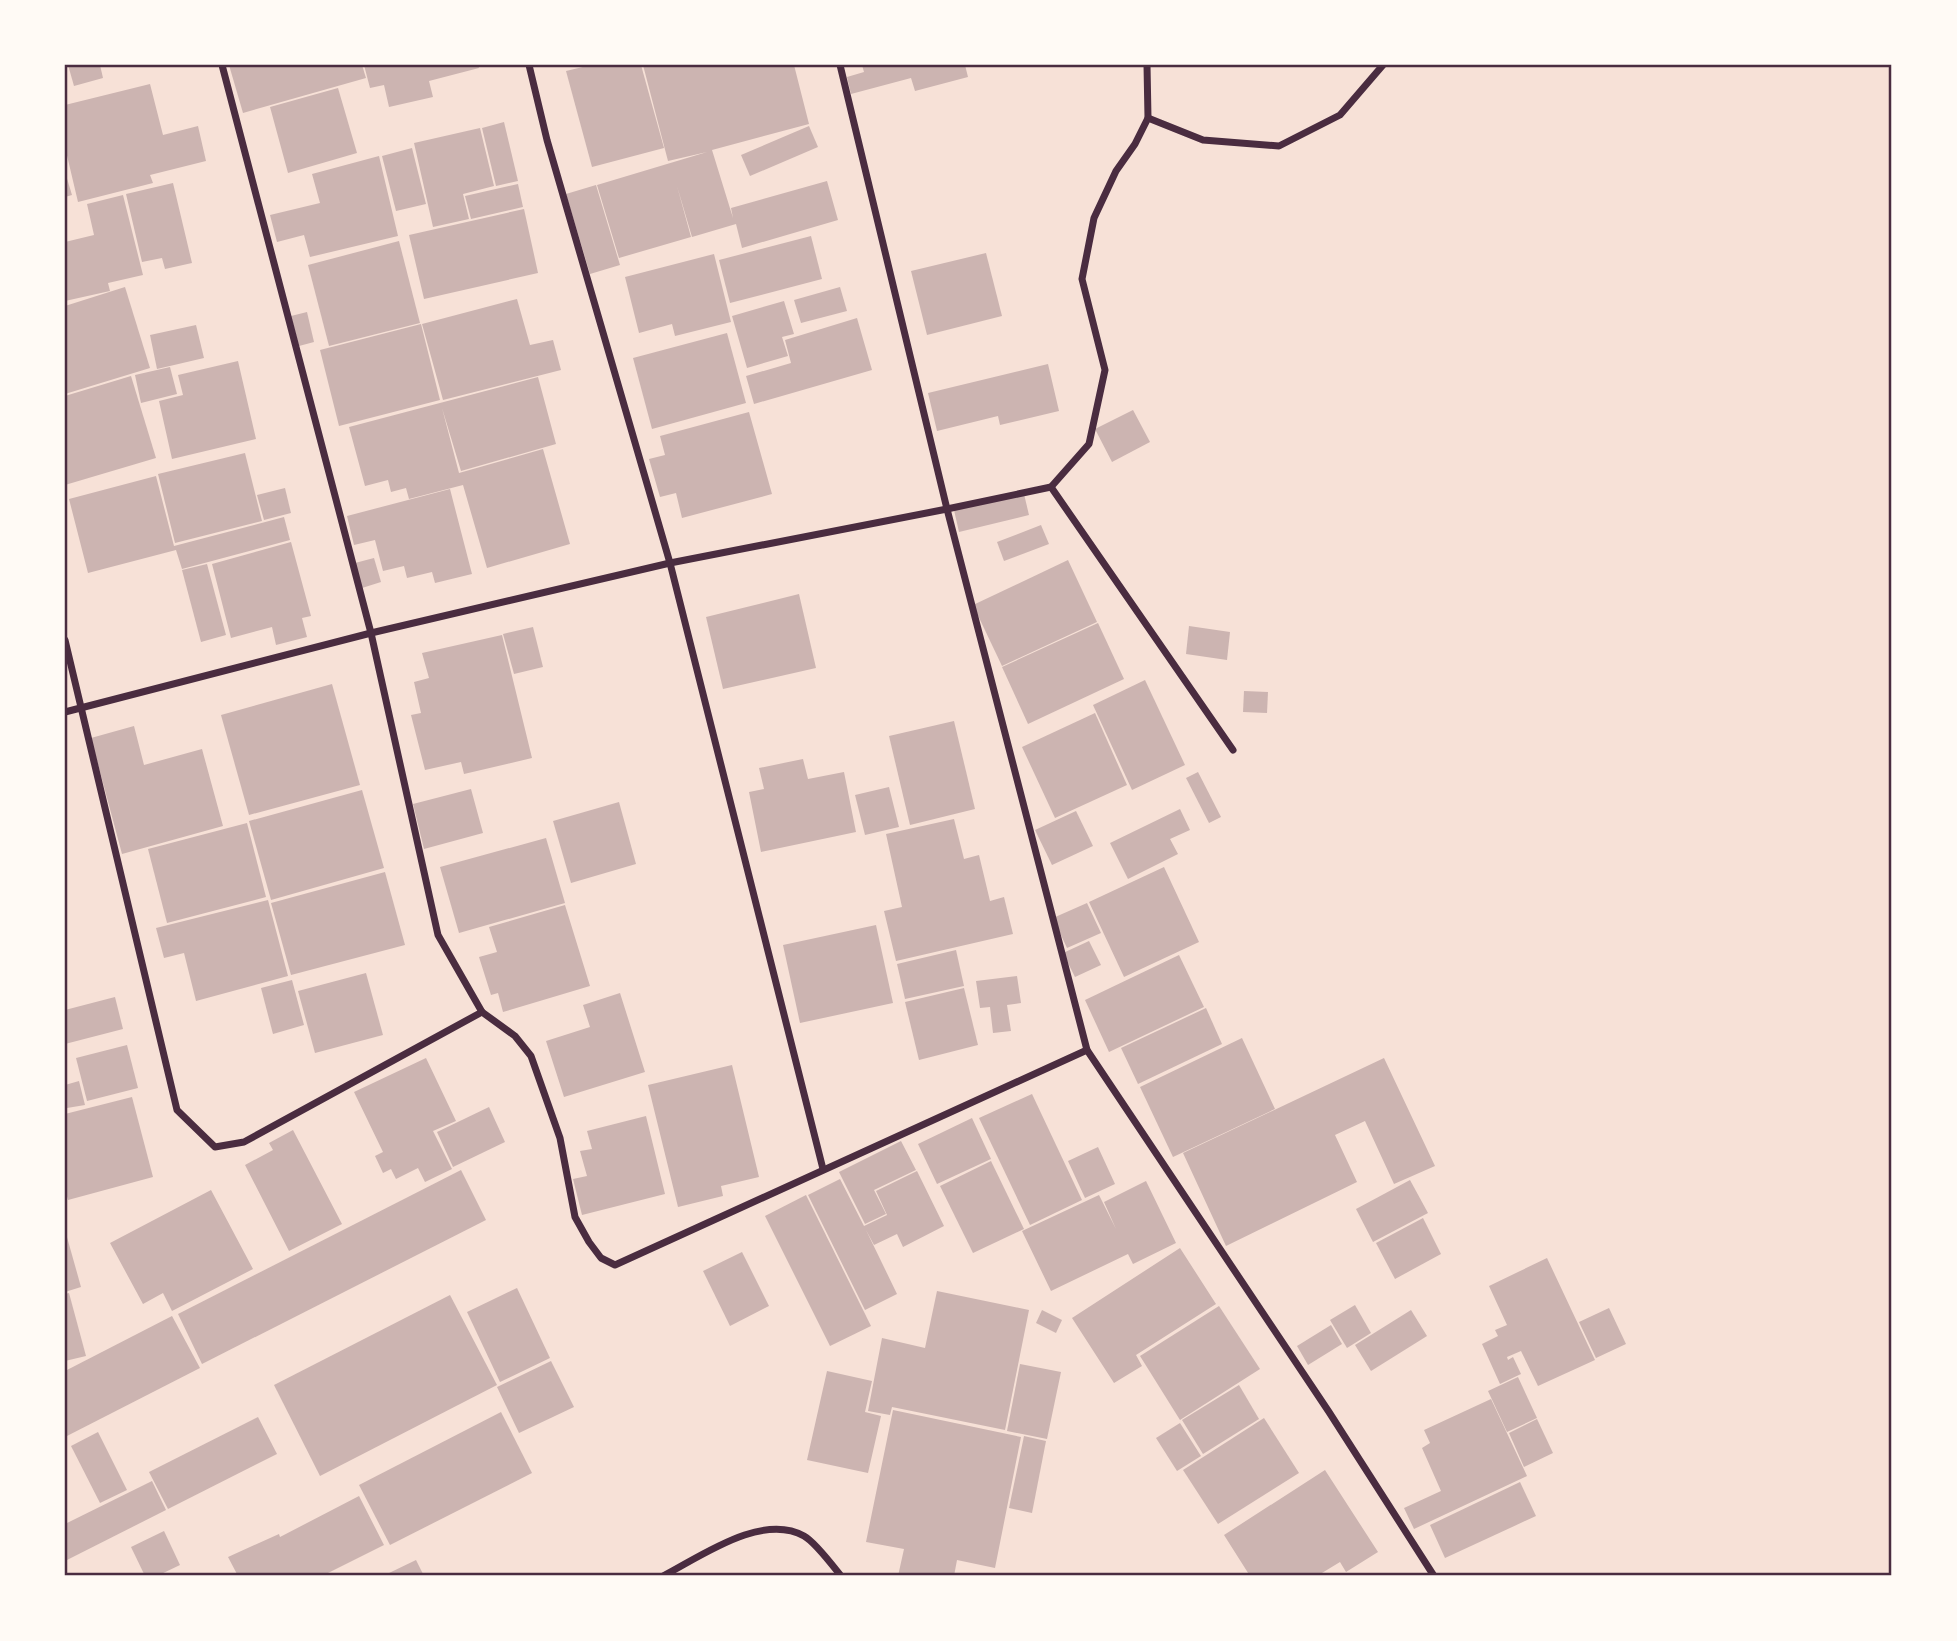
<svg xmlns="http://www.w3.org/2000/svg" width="1957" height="1641" font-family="'Roboto Condensed',sans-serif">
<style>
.building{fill:#ccb4b1}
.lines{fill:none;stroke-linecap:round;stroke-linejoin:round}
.minor{stroke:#4a2c40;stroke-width:7}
.neatline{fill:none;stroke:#4a2c40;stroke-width:2.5}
</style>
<rect width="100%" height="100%" fill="#f7e1d7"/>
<!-- building -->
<g class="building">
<polygon points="68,65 100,65 103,78 74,86"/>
<polygon points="229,65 362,65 366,78 243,113"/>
<polygon points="364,65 478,65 479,68 429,81 433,97 389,107 384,85 370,88"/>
<polygon points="591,65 641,65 664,148 592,167 566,71"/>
<polygon points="643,65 794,65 809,124 712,150 733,218 731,208 827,181 838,220 742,248 736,224 692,237 677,186 691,237 619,258 597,185 707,152 668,161"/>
<polygon points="862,65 965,65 968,77 915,91 911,78 851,94 847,77 864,72"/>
<polygon points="150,84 163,135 198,126 206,161 150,175 153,183 78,202 65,147 65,105"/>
<polygon points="338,88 357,153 288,173 270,107"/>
<polygon points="504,122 518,181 496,186 482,128"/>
<polygon points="809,126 818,147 750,176 741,155"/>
<polygon points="480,128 494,186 463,194 469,219 433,227 414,143"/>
<polygon points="412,148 426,204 396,211 382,156"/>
<polygon points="379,156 398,236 310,257 304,235 277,242 270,215 320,203 312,174"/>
<polygon points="65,172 72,195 65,197"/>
<polygon points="173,183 192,263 165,269 162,258 142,262 126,194"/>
<polygon points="518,184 523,207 471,219 465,196"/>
<polygon points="596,185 620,265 590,274 566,194"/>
<polygon points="123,195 143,275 108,283 110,291 65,301 65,242 94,235 87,204"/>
<polygon points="524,209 538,273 424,299 409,235"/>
<polygon points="811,236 822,279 730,303 719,260"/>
<polygon points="399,241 420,323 329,346 308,265"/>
<polygon points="986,253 1002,316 927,335 911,271"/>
<polygon points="714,254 731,322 675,336 672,324 639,333 625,277"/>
<polygon points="125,287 150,368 65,394 65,306"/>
<polygon points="840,287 847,311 801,323 794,300"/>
<polygon points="517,299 530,345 553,340 561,370 443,400 422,324"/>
<polygon points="784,301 794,334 782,337 788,356 747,368 732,316"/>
<polygon points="307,312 314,342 299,346 291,316"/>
<polygon points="857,318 872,370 754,404 746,376 791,363 785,340"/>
<polygon points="421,324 440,400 339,426 320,350"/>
<polygon points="196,325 204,358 157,369 150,335"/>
<polygon points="727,333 746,403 652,429 633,358"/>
<polygon points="238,361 256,439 172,459 159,401 183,395 178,375"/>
<polygon points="1048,364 1059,411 1000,425 998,416 937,431 928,393"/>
<polygon points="170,367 177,394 141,403 135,375"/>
<polygon points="131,376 156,458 65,485 65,396"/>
<polygon points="538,377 556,444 461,471 442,408 459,473 543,449 570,544 487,568 463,485 409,499 406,488 391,492 388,480 365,486 349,427"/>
<polygon points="1133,410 1150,442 1112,462 1095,429"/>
<polygon points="749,412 772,494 682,518 676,493 660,497 649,459 665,455 660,436"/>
<polygon points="245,453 262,521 175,543 158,474"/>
<polygon points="156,476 174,546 284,517 290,540 182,569 176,550 88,573 69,499"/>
<polygon points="285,488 291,513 264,520 257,495"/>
<polygon points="450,489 472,574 435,583 432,572 407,578 404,566 383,571 375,540 354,545 347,516"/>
<polygon points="1024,494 1029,515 959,532 954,510"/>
<polygon points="1041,525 1049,544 1004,561 997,542"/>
<polygon points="291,542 311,616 302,618 307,637 276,645 272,627 231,638 212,564"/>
<polygon points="374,558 381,582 362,588 355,563"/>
<polygon points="1068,560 1097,622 1002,666 973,605"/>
<polygon points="207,564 226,635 201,642 182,570"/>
<polygon points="799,594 816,668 723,689 706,617"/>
<polygon points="1098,623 1124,679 1028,724 1002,667"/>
<polygon points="1189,626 1230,632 1227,660 1186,654"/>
<polygon points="533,627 543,667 514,674 503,634"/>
<polygon points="502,635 532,758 464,774 461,762 425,770 411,715 421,713 414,682 429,678 422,653"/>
<polygon points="1145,680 1185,765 1132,790 1093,705"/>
<polygon points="332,684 360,785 249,815 221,715"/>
<polygon points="1244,691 1268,692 1267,713 1243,712"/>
<polygon points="1095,713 1127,785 1055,818 1022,747"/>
<polygon points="954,721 975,809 910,825 889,736"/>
<polygon points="134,726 144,765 202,749 223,826 122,854 91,738"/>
<polygon points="803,759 808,779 844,772 856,832 761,852 749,792 764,789 759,768"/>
<polygon points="1198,772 1221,817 1209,823 1186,778"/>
<polygon points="889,787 899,827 865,835 855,795"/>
<polygon points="471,789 483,833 424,849 413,804"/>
<polygon points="362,790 384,868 271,900 249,821"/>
<polygon points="619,802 636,864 571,883 553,821"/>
<polygon points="1180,809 1190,830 1170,839 1178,854 1128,879 1110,843"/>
<polygon points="1076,811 1093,846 1052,865 1035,830"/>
<polygon points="954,819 964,859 979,855 990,901 1004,897 1013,934 896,961 884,911 902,907 886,834"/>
<polygon points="247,823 266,897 167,923 148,849"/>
<polygon points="546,838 565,903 459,933 440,867"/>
<polygon points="1164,867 1199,942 1124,977 1089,902"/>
<polygon points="385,872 405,945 291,975 271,903"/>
<polygon points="268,900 288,976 196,1001 184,953 164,958 156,928"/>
<polygon points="1087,903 1101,933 1067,948 1053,918"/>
<polygon points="565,905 590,986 503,1012 498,993 491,995 479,957 497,952 489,927"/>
<polygon points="876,925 893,1003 800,1023 783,945"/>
<polygon points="1089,941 1101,965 1075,977 1063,953"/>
<polygon points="956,950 964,986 905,999 897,964"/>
<polygon points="1179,955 1204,1007 1109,1052 1085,1000"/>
<polygon points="366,973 383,1035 315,1053 298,991"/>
<polygon points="1017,976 1021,1003 1007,1005 1011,1031 993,1033 990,1007 980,1008 976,981"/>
<polygon points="292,980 304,1025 273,1034 261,988"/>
<polygon points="964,988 978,1045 919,1060 905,1002"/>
<polygon points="620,993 645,1072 564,1097 546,1041 590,1027 583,1005"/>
<polygon points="115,997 123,1029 65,1044 65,1010"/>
<polygon points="1206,1008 1222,1044 1138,1084 1121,1048"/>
<polygon points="1242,1038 1275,1109 1173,1157 1140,1087"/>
<polygon points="127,1045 138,1088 87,1101 76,1058"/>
<polygon points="426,1058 456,1121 433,1131 452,1169 425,1182 418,1168 396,1179 391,1169 383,1173 375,1156 383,1152 354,1092"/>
<polygon points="1384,1058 1435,1166 1394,1184 1365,1121 1335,1135 1357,1182 1226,1246 1183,1153"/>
<polygon points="732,1065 759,1177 721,1186 723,1196 678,1207 648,1085"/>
<polygon points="79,1081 85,1105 67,1108 65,1085"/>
<polygon points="1032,1094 1082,1200 1030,1225 979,1118"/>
<polygon points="132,1097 153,1177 68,1200 65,1189 65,1114"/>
<polygon points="489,1107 505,1142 453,1167 437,1132"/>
<polygon points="646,1116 665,1194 582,1215 573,1179 587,1176 580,1151 592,1149 587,1131"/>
<polygon points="972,1118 991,1159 937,1184 918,1144"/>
<polygon points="293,1130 342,1224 289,1251 245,1165 273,1150 269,1143"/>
<polygon points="901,1141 916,1170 874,1190 886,1214 865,1224 839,1172"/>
<polygon points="1098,1147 1115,1184 1085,1198 1068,1161"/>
<polygon points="991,1161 1024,1229 973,1253 940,1186"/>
<polygon points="461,1170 486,1220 202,1364 178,1314"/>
<polygon points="917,1171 944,1226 903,1247 897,1234 874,1245 866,1230 897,1294 865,1310 808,1195 840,1179 864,1226 887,1215 876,1191"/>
<polygon points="1410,1180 1428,1213 1373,1242 1356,1209"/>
<polygon points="1146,1181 1176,1243 1133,1264 1128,1254 1051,1291 1022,1231 1099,1195 1116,1229 1104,1202"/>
<polygon points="211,1190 253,1269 172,1311 163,1293 143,1304 110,1243"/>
<polygon points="806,1195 871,1326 830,1346 765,1216"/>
<polygon points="1423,1218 1441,1254 1395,1279 1376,1243"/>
<polygon points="65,1230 81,1287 65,1292"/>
<polygon points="1180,1248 1216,1304 1136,1355 1142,1366 1114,1383 1072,1318"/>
<polygon points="742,1252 769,1306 730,1326 703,1271"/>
<polygon points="1547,1258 1595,1360 1538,1386 1521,1351 1507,1357 1508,1360 1513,1357 1521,1374 1500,1384 1482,1344 1498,1336 1495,1330 1507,1325 1489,1286"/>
<polygon points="517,1288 550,1358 500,1382 467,1312"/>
<polygon points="937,1291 1029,1310 1005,1430 892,1407 890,1415 868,1411 882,1338 925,1348"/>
<polygon points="69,1293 86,1356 65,1361 65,1294"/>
<polygon points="450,1295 497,1385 320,1476 274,1385"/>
<polygon points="1355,1305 1371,1333 1347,1348 1330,1320"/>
<polygon points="1219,1306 1260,1369 1180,1420 1140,1356"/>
<polygon points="1609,1308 1626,1344 1596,1358 1579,1322"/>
<polygon points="1042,1310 1062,1320 1056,1333 1036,1323"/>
<polygon points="1411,1310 1427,1336 1371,1371 1355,1345"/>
<polygon points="172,1316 200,1368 65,1437 65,1371"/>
<polygon points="1331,1325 1342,1344 1308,1365 1297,1346"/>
<polygon points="551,1361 574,1407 519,1433 497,1387"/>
<polygon points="1020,1364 1061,1372 1047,1439 1007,1431"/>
<polygon points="827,1371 872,1381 865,1412 881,1416 868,1473 807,1460"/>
<polygon points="1518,1377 1537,1418 1507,1432 1488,1391"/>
<polygon points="1239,1385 1259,1419 1203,1454 1182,1420"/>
<polygon points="1491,1399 1527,1476 1414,1529 1404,1508 1441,1491 1422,1448 1430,1443 1424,1430"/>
<polygon points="893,1410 1021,1437 995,1568 957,1560 954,1576 898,1576 904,1549 866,1542"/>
<polygon points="501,1412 532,1473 390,1545 359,1485"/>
<polygon points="258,1417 277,1454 168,1509 149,1472"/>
<polygon points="1264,1418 1299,1473 1218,1524 1183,1470"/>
<polygon points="1537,1419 1553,1453 1524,1467 1509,1433"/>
<polygon points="1180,1423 1201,1456 1177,1471 1156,1438"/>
<polygon points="98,1432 127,1490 100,1503 71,1446"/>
<polygon points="1024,1436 1046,1441 1032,1513 1009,1508"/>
<polygon points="1325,1470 1378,1552 1346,1572 1340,1562 1317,1576 1250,1576 1224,1535"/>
<polygon points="152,1481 166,1510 65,1561 65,1524"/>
<polygon points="1520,1482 1536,1516 1445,1558 1430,1525"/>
<polygon points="359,1496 384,1545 322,1576 238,1576 228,1557 279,1534 280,1537"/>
<polygon points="164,1531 180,1565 157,1576 145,1576 131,1547"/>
<polygon points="416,1560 424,1576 388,1576 387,1574"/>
</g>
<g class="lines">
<!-- minor -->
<g class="minor">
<polyline points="222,65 371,633 438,935 482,1012 515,1036 531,1056 560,1138 575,1217 589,1242 601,1258 615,1265 1087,1050"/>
<polyline points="529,65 547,140 670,563 823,1169"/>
<polyline points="840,65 947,509 1087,1050 1329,1412 1434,1576"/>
<polyline points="1147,65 1148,118"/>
<polyline points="1051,487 1233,750"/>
<polyline points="65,640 177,1110 215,1147 244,1142 482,1012"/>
<polyline points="65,712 371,633 670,563 947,509 1051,487 1089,444 1105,370 1082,279 1094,218 1116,171 1135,144 1148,118 1203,140 1279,146 1340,115 1383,65"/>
<path d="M663,1576C700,1557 762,1512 804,1536C815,1542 833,1566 841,1576"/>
</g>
</g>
<!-- border -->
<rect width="1957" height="1641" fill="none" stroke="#fffaf5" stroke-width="133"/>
<rect x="66" y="66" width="1824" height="1508" class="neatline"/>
</svg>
